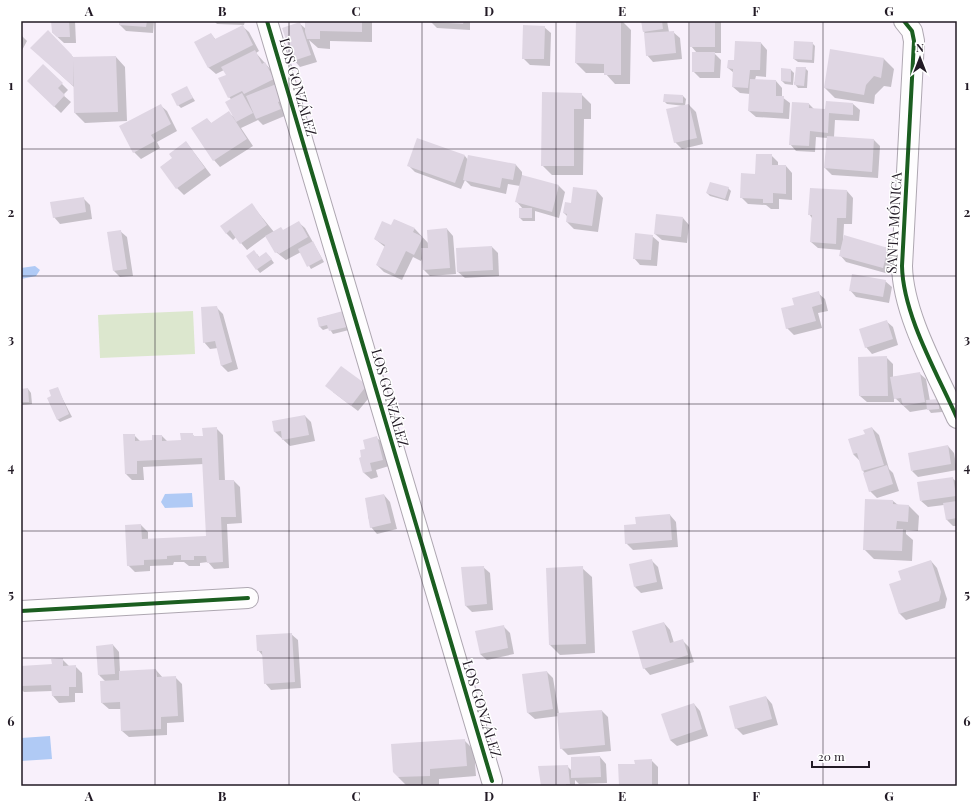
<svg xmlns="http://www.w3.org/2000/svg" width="978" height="807" font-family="'Playfair Display',serif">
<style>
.green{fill:#dce7ce}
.water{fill:#b0caf5}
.shadow{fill:#0003}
.building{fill:#dfd6e3}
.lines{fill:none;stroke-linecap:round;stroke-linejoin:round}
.street-casing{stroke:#aea7b1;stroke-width:22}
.street{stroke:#fefdfe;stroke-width:20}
.cycleway-casing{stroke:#fff;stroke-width:6}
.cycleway{stroke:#1b5e20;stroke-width:4}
.grid{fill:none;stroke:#221a25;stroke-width:1;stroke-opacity:0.55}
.labels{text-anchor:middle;stroke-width:3;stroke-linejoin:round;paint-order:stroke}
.street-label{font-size:14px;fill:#221a25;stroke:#fff}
.neatline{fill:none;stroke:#221a25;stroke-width:1.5}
.grid-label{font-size:13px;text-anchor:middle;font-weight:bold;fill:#221a25}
</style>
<rect width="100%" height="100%" fill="#f8f0fb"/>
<!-- green -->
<polygon class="green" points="193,311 195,354 100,358 98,315"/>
<!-- water -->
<g class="water">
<polygon points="35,266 40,270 36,276 21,279 21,268"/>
<polygon points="192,493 193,507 165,508 161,502 165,494"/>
<polygon points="50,736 52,759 21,761 21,738"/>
</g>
<!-- shadow -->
<g class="shadow">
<polygon points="52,21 75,21 76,43 64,43 52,32"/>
<polygon points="120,21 154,21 153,33 126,31 120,25"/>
<polygon points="214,21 245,21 244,25 217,24"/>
<polygon points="306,21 372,21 372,42 330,41 330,49 318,48 309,40 317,62 300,67 294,60 299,23 306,29"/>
<polygon points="430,21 470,21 470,30 437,28"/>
<polygon points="577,21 622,21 631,30 630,84 615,84 605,73 586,73 576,63"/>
<polygon points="642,21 667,21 669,32 673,32 680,38 682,59 653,62 647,55 646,34 643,31"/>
<polygon points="691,21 721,21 721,53 714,53 721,60 720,78 700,78 693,71 697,53 691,46"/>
<polygon points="242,26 249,32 259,51 256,53 271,70 287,115 263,125 258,120 241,128 253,146 220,167 214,160 207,119 212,124 229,113 235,118 232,100 229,97 227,75 224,70 216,74 209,68 196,42 211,34 216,40"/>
<polygon points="544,27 551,33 550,66 530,65 523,58"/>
<polygon points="48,32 74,58 116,57 125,67 127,121 85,123 75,113 75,88 38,54"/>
<polygon points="21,35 27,41 21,52"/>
<polygon points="761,43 767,50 766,77 756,76 755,80 776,81 782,88 782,97 790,103 789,119 756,117 749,111 750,94 740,93 733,87 734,73 728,68 734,61"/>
<polygon points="812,43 815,46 814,63 798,62 794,59"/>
<polygon points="831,51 884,59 894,69 891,87 884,86 875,95 874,104 835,98 825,88"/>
<polygon points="43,65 68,90 63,95 71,102 61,113 28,81"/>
<polygon points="805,68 808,71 807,88 798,88 794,83"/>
<polygon points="791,70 794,73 793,85 785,84 782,81"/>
<polygon points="186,87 195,101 181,108 178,105"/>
<polygon points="581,94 591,104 591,119 584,119 583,175 552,175 542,165"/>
<polygon points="683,96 686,99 685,106 689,105 696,112 703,144 682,149 675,142 685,106 667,104 664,101"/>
<polygon points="809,104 815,110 826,110 853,104 860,110 859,121 835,120 834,137 874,140 880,146 878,178 832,175 825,168 827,138 816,137 815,152 796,151 790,144"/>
<polygon points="160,105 167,111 177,131 157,142 160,148 141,159 134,152"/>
<polygon points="186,142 211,175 184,195 177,188 174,159"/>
<polygon points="771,155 778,162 778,166 786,166 792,173 792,200 779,199 779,209 771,209 766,205 748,204 741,197"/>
<polygon points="465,156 468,160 469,156 516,165 522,172 522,176 559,186 565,192 559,218 535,211 535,221 523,221 520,218 523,209 516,201 520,186 508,184 506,194 471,186 465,180 461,189 415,172 408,165"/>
<polygon points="728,188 731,191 728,201 710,196 707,193"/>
<polygon points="597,191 603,198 598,232 574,229 567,222 568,217 564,213 572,204"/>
<polygon points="847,191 853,198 852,224 844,224 843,242 888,248 894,255 889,274 846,262 840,255 841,250 818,248 811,242 812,218 809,214"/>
<polygon points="83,198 90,205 92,219 60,224 54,217"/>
<polygon points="252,205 274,232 284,231 298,222 305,228 324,262 311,269 301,252 286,260 276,252 266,236 247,250 236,237 233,240 226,233"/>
<polygon points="683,218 689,225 687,243 662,240 655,234"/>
<polygon points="395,220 415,229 429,244 447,229 453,236 456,274 430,276 424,270 423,257 421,261 413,257 402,280 384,272 377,265 385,247 375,239 392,226"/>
<polygon points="120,231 127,237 133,276 120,277 114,271"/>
<polygon points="652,236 659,242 657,266 640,265 634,258"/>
<polygon points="492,247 498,253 499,276 465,278 458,272"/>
<polygon points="257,254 260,258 269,256 274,263 260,273 247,256"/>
<polygon points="885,281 892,287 889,303 856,297 850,290"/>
<polygon points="818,293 825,299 828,311 818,313 822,328 794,335 787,328 795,306"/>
<polygon points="216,307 223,314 238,369 228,372 221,365 218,348 210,349 204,342"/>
<polygon points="343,312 349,330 333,334 329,328 323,330 320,327 318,318"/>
<polygon points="886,321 893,327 898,345 872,354 866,347"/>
<polygon points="886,357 893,364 893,377 919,373 926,379 930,401 942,404 942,412 931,413 928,409 910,412 894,397 894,402 867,402 860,396"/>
<polygon points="341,367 373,393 358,411 333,392"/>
<polygon points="57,388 72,417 60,422 57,419 53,397"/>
<polygon points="28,389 31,393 32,404 21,405 21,390"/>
<polygon points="305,416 311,422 315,441 290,446 275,432 273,422"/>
<polygon points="216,428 223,435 225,481 234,481 240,487 242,523 227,524 229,568 214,569 208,562 200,563 200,566 189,566 184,562 174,562 173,565 150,566 150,571 135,572 128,565 141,525 148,532 148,540 207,537 204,464 143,467 144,480 132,480 126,474 134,435 141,442 153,441 162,436 168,442 182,441 192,434 195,437 204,437"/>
<polygon points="872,428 879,435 889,469 893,473 899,491 877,498 870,491 860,461 853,454"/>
<polygon points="377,438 384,444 389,466 376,470 378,477 371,479 364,473 366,449"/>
<polygon points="948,446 954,453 957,470 918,477 912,471"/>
<polygon points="952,478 957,482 957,526 953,526 947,520 944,505 928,507 921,501"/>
<polygon points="384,495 390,502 397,529 377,534 371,527 368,516 370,516"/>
<polygon points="893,501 898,505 909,506 919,516 918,531 906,530 906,534 913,540 912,561 874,559 864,549"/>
<polygon points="670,515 676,522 678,547 633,550 626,543 637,525"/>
<polygon points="651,560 658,567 663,589 641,593 635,587"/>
<polygon points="931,561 937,568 947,599 945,608 906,620 900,614 902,581"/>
<polygon points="483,567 490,573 493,610 472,612 466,606"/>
<polygon points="582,568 592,577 595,653 560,655 550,645"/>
<polygon points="664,623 670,630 674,643 682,640 689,647 694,662 650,675 644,668"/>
<polygon points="503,626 510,633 514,654 487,660 480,654"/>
<polygon points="291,634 298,640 301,688 271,690 265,683 263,656 258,650"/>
<polygon points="113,645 119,652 120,672 156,670 163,678 175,677 182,684 184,722 167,723 167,735 129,737 122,731 121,709 109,709 102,703 106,682 99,675"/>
<polygon points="62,659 69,666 75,666 82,673 83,693 75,693 75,702 59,703 53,696 52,691 24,692 21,689 21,667 53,665"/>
<polygon points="547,672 553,678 559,714 602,711 608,717 611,751 568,755 561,748 559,716 535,719 528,713"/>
<polygon points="766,697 772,704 778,725 743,735 736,728"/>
<polygon points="694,704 700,711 708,736 677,746 670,740"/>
<polygon points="464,740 474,750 476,776 439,779 439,785 427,786 407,786 398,777"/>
<polygon points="600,757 606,764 607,783 579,784 575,780 575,786 542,786 567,766 572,771"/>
<polygon points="651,760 658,767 658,786 620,786 636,765"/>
</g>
<!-- building -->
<g class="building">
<polygon points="51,21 69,21 70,37 57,37 52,32"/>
<polygon points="119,21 147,21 146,27 119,25"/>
<polygon points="305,21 362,21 362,32 320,31 320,39 307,39 305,32"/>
<polygon points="433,21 464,21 463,24 433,22"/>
<polygon points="576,21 621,21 621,75 604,75 604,64 575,63"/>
<polygon points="641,21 662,21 663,29 643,32"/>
<rect x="690" y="21" width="25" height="26"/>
<polygon points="300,22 311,55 293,61 282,28"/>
<polygon points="243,25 253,45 208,68 194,42 211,33 215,39"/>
<polygon points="523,25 545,26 544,59 522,59"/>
<polygon points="48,30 72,55 72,57 116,56 118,112 74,113 73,60 73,86 30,48"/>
<polygon points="674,31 676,53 646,56 644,33"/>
<polygon points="735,41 761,42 760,70 750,70 748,88 732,87 733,69 727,68 728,60 734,60"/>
<polygon points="794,41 813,42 812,60 793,59"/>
<polygon points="830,49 884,58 881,78 874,76 866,85 864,95 824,88"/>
<polygon points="255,50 262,64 265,62 274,79 244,94 242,91 228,98 218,78 226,75 221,67"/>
<polygon points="692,52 715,52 714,72 692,72"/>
<polygon points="43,64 63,83 58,88 65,95 54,107 27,81"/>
<polygon points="796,67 806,67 804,86 794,85"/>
<polygon points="781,68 791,69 791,82 781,81"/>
<polygon points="750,79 776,80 776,96 784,96 783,113 748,111"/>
<polygon points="279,83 286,100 278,102 281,109 256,119 246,96"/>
<polygon points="187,86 193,98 177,106 171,94"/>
<polygon points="542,92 582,93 582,109 574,109 574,166 541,166"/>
<polygon points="242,93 253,113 236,122 225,102"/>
<polygon points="664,94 683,95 683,103 663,102"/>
<polygon points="826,101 853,103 853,115 829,113 828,133 810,131 809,146 789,145 792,102 809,103 809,108 825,109"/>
<polygon points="161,104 171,124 151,135 155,141 133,153 119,126"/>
<polygon points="689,104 697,138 674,143 666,109"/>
<polygon points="229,111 247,139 213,161 191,128 207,118 211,123"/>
<polygon points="827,136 874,139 872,172 824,168"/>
<polygon points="417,138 465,155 455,183 407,166"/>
<polygon points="186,141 205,168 176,189 160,167 172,158 169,154"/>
<polygon points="756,154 772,154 772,165 786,165 786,194 773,193 773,203 763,203 763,199 740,198 741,173 755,174"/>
<polygon points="468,155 516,164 513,180 502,178 500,188 463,180"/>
<polygon points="522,175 559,185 552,212 515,202"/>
<polygon points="710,182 729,187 725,199 706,193"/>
<polygon points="573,187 597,190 592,226 566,222 567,214 563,213 565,202 571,203"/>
<polygon points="810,188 847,190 846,218 837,218 836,244 810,242 812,215 808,215"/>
<polygon points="84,197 86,212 53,218 50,202"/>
<polygon points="252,203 267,225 240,244 230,230 226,234 220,226"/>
<rect x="519" y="208" width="13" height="10"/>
<polygon points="656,214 683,217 681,237 654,234"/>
<polygon points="394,219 415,228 413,232 423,237 414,255 406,251 395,274 376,265 385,245 374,239 382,221 391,225"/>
<polygon points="299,221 308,237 279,254 277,252 275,253 265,236 281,227 283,230"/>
<polygon points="447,228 450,268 423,270 421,248 428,248 427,230"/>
<polygon points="121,230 127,269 113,271 107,232"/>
<polygon points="635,233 653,235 651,260 633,259"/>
<polygon points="844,235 888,248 883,268 839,256"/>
<polygon points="313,241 322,259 307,267 298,249"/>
<polygon points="492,246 493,270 457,272 456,248"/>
<polygon points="254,250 259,257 266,252 272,259 256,270 246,256"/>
<polygon points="852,274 886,280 883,297 849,291"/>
<polygon points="819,291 822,304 812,307 816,321 786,329 781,308 794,305 792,298"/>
<polygon points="217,306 232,362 221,366 215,341 203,343 201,307"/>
<polygon points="343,311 347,327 329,331 327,325 319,327 317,318"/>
<polygon points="887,320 893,339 865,348 859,329"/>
<polygon points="887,356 888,396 859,396 858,357"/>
<polygon points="341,366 367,385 351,406 325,386"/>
<polygon points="920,372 925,402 903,406 901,398 894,399 890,377"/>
<polygon points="58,387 69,414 57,420 47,398 51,396 49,390"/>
<polygon points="28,388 29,402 21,402 21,389"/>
<polygon points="939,399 939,409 927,410 926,400"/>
<polygon points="305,415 309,435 282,440 281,431 274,432 272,421"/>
<polygon points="217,427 219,480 234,480 236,517 221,517 223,562 207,563 206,556 194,556 194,560 181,560 181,555 167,556 167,559 144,560 144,565 127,566 125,525 141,524 142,539 206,536 202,458 137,461 137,474 125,474 123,434 135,434 135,441 152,440 152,435 162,435 162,441 181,440 180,433 193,433 193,436 203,436 202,428"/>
<polygon points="872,427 884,465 862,471 857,453 853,454 848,439 865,434 863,430"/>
<polygon points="377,436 383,460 370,463 372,471 363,473 359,458 361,457 360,450 365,449 363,440"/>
<polygon points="948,445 951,464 911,471 908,453"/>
<polygon points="887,465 893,484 869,492 863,473"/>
<polygon points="953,477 956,496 920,501 917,482"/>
<polygon points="384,494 391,523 370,528 365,498"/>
<polygon points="865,499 893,500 893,504 909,505 908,522 897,521 896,529 903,529 902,551 863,550"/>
<polygon points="957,501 957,518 946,520 943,503"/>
<polygon points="670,514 672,540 625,544 624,525 636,524 635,517"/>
<polygon points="652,559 657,582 634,587 629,564"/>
<polygon points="931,560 941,592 939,601 899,614 889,584 901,580 898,571"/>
<polygon points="484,566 487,604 465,606 461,567"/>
<polygon points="583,566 586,644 549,645 546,568"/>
<polygon points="664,622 670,643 683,639 688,655 643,669 632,631"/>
<polygon points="504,625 508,648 480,654 475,631"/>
<polygon points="292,633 295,682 264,684 262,651 257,651 256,635"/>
<polygon points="113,644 115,674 98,675 96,646"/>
<polygon points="63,658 63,666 76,665 76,687 69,687 69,696 52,696 51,685 21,686 21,666 52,664 51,659"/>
<polygon points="156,669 157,677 176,676 178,716 161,717 161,729 121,731 120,702 101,703 100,681 119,680 119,671"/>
<polygon points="547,671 553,709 527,713 522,674"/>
<polygon points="766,696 772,719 735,729 729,706"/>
<polygon points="694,703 702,729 670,740 661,714"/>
<polygon points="602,710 605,745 560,749 557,713"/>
<polygon points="465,739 467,766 430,769 430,776 398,777 393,772 391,744"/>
<polygon points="600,756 601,777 571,778 571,757"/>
<polygon points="652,759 652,786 619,786 618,764 635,764 634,760"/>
<polygon points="568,765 570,784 566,784 566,786 541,786 538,766"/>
</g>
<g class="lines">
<defs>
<g id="street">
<polyline points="267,21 492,781"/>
<path d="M904,21L912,31L914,41L902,266C903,315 937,373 957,418"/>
<polyline points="21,611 248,598"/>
</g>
</defs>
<!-- street casing -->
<use href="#street" class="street-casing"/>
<!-- street -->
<use href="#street" class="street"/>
<defs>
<g id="cycleway">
<polyline points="267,21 492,781"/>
<path d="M904,21L912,31L914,41L902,266C903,315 937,373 957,418"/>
<polyline points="21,611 248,598"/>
</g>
</defs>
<!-- cycleway casing -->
<use href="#cycleway" class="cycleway-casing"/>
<!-- cycleway -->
<use href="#cycleway" class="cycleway"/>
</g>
<!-- grid -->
<path class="grid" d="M155,21V786M289,21V786M422,21V786M556,21V786M689,21V786M823,21V786M21,149H957M21,276H957M21,404H957M21,531H957M21,658H957"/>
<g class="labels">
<!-- street labels -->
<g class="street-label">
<text transform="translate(298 87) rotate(74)" y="5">LOS GONZÁLEZ</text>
<text transform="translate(894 223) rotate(-87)" y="5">SANTA MÓNICA</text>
<text transform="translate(390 398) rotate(74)" y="5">LOS GONZÁLEZ</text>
<text transform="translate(482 709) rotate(73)" y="5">LOS GONZÁLEZ</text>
</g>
</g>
<!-- border -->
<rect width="978" height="807" fill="none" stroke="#ffffff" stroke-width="44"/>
<!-- north arrow -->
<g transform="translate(920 58)" stroke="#ffffff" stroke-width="3" paint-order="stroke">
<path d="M0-3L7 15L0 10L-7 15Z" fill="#221a25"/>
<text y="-6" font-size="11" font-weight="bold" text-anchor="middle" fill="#221a25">N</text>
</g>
<!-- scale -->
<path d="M812 761v6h57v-6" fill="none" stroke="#221a25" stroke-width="2"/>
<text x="818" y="761" font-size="12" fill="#221a25" stroke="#ffffff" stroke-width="3" paint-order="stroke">20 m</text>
<rect x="22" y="22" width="934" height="763" class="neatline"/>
<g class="grid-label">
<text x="89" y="16">A</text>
<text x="222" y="16">B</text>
<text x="356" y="16">C</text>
<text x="489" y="16">D</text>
<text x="622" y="16">E</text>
<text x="756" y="16">F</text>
<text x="889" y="16">G</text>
<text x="11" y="90">1</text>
<text x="967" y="90">1</text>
<text x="11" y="217">2</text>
<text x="967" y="217">2</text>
<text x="11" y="344">3</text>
<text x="967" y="344">3</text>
<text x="11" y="472">4</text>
<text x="967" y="472">4</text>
<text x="11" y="599">5</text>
<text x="967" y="599">5</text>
<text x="11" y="726">6</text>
<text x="967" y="726">6</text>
<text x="89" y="801">A</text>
<text x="222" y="801">B</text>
<text x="356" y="801">C</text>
<text x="489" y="801">D</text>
<text x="622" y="801">E</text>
<text x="756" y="801">F</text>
<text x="889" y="801">G</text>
</g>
</svg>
